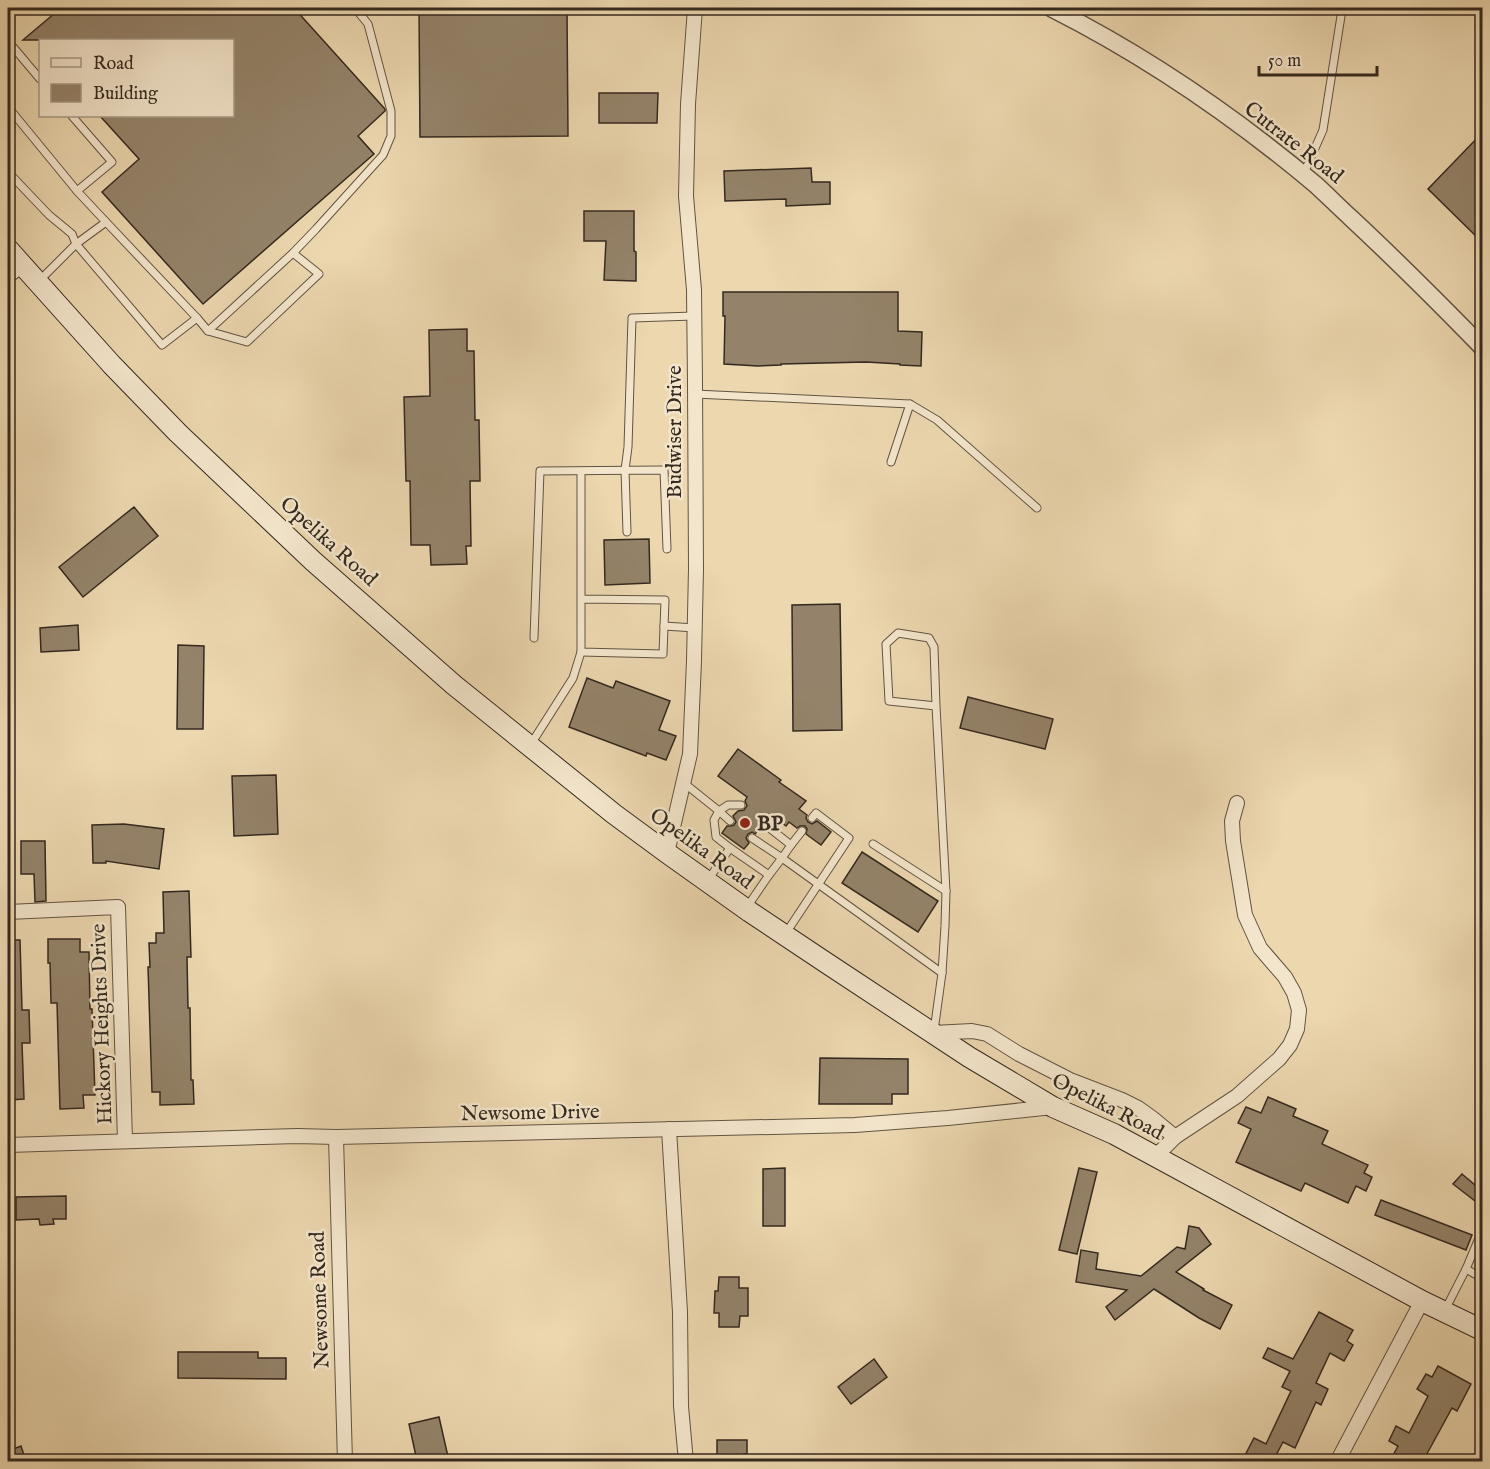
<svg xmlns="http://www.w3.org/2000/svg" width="1490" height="1469" font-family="'IM FELL English',serif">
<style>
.building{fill:#94836a;stroke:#34291f;stroke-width:1.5}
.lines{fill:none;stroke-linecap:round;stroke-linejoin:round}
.service-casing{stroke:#625443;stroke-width:9}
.minor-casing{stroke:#625443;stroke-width:16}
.tertiary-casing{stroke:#625443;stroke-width:19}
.secondary-casing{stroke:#34291f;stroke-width:22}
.service{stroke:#f3e5cb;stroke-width:7}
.minor{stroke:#f3e5cb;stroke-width:14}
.tertiary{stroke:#f3e5cb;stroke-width:16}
.secondary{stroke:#f3e5cb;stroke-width:20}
.poi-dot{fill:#8f2418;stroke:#f3e5cb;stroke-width:2}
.labels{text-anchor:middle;stroke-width:5;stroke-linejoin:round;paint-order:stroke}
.street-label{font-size:21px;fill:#34291f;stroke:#f3e5cb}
.poi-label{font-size:21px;font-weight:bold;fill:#34291f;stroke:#f3e5cb;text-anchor:start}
</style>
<rect width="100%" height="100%" fill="#ecd7af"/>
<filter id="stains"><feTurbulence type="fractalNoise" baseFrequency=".00333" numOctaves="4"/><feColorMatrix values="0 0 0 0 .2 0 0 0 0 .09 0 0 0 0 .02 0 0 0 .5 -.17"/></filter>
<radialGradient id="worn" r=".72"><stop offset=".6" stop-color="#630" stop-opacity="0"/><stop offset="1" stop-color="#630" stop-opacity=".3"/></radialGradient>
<!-- building -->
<g class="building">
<polygon points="61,8 294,8 385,109 385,111 358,136 374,154 203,304 102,192 139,159 100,116 232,116 232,40 23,40"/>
<polygon points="419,8 567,8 568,136 420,137"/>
<polygon points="599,93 658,93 657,123 599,123"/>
<polygon points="1482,133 1482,242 1428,189"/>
<polygon points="811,168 812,182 830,182 830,204 786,206 786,199 725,201 724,171"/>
<polygon points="584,211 634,211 634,251 636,252 636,281 604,280 606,241 584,241"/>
<polygon points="723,292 898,292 898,331 922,332 921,366 900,365 900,364 866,362 781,364 781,365 758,366 724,364 725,316 723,316"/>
<polygon points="467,329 467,351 474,351 475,420 479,420 480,481 470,481 471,546 466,546 467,564 431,565 430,545 411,545 410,481 406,481 404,397 430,396 429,330"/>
<polygon points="134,507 158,536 83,597 59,567"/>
<polygon points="649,539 650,583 605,585 604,540"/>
<polygon points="840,604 842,730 793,731 792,605"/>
<polygon points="78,625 79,650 41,652 40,628"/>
<polygon points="178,645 204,646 203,729 177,729"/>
<polygon points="587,678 613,688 616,681 670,701 659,730 676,736 666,760 647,753 646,756 569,727"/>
<polygon points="968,697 1053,719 1045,749 960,728"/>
<polygon points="738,749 781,780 779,782 806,801 799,809 807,815 806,818 808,822 812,824 817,821 831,832 821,845 806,834 807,829 805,826 800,826 797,828 789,822 786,826 770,814 766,819 761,818 758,820 758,825 760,828 755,834 752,832 748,834 746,838 749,843 744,849 722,833 727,826 731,826 734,825 736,822 733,816 738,811 744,810 747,806 745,801 747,797 718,776"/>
<polygon points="276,775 278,834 234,836 232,776"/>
<polygon points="124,824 164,829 159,869 106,861 106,863 93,863 92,825"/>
<polygon points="21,841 45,841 46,901 35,902 34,874 21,874"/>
<polygon points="862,852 938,901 918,932 842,883"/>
<polygon points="189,891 191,957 187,957 188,1008 190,1008 191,1080 193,1080 194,1104 160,1105 160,1092 152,1092 148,967 150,967 149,943 156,943 156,933 164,933 163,892"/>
<polygon points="48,939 80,939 80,952 89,952 90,1009 92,1009 95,1095 83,1095 84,1108 60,1109 57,1003 51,1003 50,963 48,963"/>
<polygon points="8,940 20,940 22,1010 29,1010 30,1043 22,1043 24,1099 10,1100 10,1090 8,1090"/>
<polygon points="820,1058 908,1059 908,1094 892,1094 892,1104 819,1104"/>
<polygon points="1268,1097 1296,1109 1293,1116 1328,1131 1322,1144 1368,1165 1364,1173 1372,1177 1366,1191 1356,1186 1348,1203 1305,1183 1301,1191 1236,1162 1251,1129 1238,1123 1246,1107 1261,1113"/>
<polygon points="785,1168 785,1226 763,1226 763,1169"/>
<polygon points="1079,1168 1097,1172 1077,1254 1059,1250"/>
<polygon points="1462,1174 1482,1191 1475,1201 1453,1184"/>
<polygon points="66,1196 66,1219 53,1219 54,1224 40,1225 39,1219 16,1220 16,1197"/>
<polygon points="1381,1200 1472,1235 1466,1250 1375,1215"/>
<polygon points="1189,1226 1199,1228 1211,1244 1176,1272 1204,1289 1203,1290 1232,1305 1220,1329 1199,1318 1154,1289 1115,1320 1106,1307 1127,1290 1076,1282 1081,1250 1098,1253 1096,1269 1141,1276 1177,1247 1185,1249"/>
<polygon points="719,1277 739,1277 739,1288 748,1288 748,1316 740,1316 739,1327 719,1327 719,1313 714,1313 715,1291 718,1291"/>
<polygon points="1319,1312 1353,1330 1347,1341 1353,1345 1344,1361 1330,1353 1316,1383 1328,1389 1321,1405 1316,1402 1295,1448 1283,1442 1273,1461 1242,1461 1254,1438 1266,1444 1291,1391 1282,1387 1290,1371 1263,1358 1268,1348 1293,1359"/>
<polygon points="178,1352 258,1352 258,1358 286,1358 286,1379 178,1378"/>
<polygon points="874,1359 887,1377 851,1404 838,1387"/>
<polygon points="1438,1366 1471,1384 1457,1411 1452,1408 1423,1461 1390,1461 1398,1446 1389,1441 1396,1426 1409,1433 1428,1396 1417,1389 1426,1374 1432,1377"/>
<polygon points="439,1417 449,1461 417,1461 409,1424"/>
<polygon points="717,1440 747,1440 747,1454 744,1454 744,1461 720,1461 720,1455 717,1455"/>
<polygon points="21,1446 26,1461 8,1461 8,1451"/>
</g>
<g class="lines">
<defs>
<g id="service">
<polyline points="8,41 40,79"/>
<polyline points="8,107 77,191 106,222 76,244 39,281"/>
<polyline points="72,116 112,162 77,191"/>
<polyline points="8,172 49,215 72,234 76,244 162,345 197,318 106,222"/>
<polyline points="1304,173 1323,130 1341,16"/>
<polyline points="8,280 22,270"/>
<polyline points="197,318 208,331 247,342 319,274 293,253"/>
<polyline points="208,331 293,253 316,229 383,155 391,136 391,111 368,24 355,8"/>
<polyline points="695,394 910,404 937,420 1037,508"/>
<polyline points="891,462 910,404"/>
<polyline points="627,532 625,470 628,447 632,318 694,316"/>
<polyline points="581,599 665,600 663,654 581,652 581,471"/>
<polyline points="664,626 695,628"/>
<polyline points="534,638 540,471 664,470 667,549"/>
<polyline points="531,744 573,678 581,652"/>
<polyline points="684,783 719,811 714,820 716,837 730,848 708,880"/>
<polyline points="730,821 719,811 728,805 741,805"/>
<polyline points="763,823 791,845 782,858 942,973"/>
<polyline points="873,844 946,891"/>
<polyline points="791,845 802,831"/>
<polyline points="730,848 769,875 782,858 752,838"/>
<polyline points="747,907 769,875"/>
<polyline points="786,933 849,838 816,813 812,818"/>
<polyline points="934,1031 942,973 945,926 946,891 936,706 934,647 929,638 898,633 886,644 889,701 936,706"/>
<polyline points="1466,1269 1482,1278"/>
<polyline points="1445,1310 1466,1269 1482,1231"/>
</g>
<g id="minor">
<polyline points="667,853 690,754 694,661 696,569 695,382 694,290 686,196 688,104 695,8"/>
<polyline points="8,912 118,907 125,1141"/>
<polyline points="933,1033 972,1031 987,1034 1019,1054 1070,1080 1122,1100 1138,1108 1152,1118 1175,1137"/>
<polyline points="669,1129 680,1312 681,1406 686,1462"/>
<polyline points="336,1137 345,1462"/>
<polyline points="8,1145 297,1136 336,1137 855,1125 948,1118 1053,1107"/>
<polyline points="1155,1157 1175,1137 1237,1096 1279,1059 1290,1045 1297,1029 1299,1010 1294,993 1285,977 1260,948 1245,915 1233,841 1232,821 1237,803"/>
<polyline points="1337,1462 1422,1301"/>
</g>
<path id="tertiary" d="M1051,8C1144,55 1235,117 1316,185C1328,196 1340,208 1352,219C1397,261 1440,304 1482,347"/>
<polyline id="secondary" points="8,249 112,365 178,433 313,561 454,685 614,814 667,853 750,912 828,964 969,1057 1053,1107 1114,1134 1422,1301 1482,1330"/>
</defs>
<!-- service casing -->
<use href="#service" class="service-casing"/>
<!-- minor casing -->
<use href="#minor" class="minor-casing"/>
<!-- tertiary casing -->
<use href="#tertiary" class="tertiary-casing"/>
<!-- secondary casing -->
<use href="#secondary" class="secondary-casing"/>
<!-- service -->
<use href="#service" class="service"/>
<!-- minor -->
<use href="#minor" class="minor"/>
<!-- tertiary -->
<use href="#tertiary" class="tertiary"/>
<!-- secondary -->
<use href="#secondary" class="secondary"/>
</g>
<!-- markers -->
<circle class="poi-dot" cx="745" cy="823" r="6"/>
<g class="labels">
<!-- street labels -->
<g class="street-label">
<text transform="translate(1294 142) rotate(38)" y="7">Cutrate Road</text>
<text transform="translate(674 432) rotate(-90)" y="7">Budwiser Drive</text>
<text transform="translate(329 541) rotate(42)" y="7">Opelika Road</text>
<text transform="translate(702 848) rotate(36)" y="7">Opelika Road</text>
<text transform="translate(101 1024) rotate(-92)" y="7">Hickory Heights Drive</text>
<text transform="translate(1108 1106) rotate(27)" y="7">Opelika Road</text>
<text transform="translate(530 1112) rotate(-1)" y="7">Newsome Drive</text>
<text transform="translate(319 1300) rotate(-92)" y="7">Newsome Road</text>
</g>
<!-- poi labels -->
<g class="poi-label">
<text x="757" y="830">BP</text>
</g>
</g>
<!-- margin -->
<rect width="1490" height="1469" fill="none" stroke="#ecd7af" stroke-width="30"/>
<rect x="9" y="9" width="1472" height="1451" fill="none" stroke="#34291f" stroke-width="3"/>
<rect x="15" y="15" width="1460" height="1439" fill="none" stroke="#34291f" stroke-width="1.5"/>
<!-- legend -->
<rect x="39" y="39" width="195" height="78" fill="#f3e5cb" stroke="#a79a86" stroke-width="1.5"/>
<rect x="51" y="58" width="30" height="9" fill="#f3e5cb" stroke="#a79a86" stroke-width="1.5"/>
<text x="93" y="69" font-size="18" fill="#34291f">Road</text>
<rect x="51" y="84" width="30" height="18" fill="#94836a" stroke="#a79a86" stroke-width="1.5"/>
<text x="93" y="99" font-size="18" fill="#34291f">Building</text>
<!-- scale -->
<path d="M1259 66v9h118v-9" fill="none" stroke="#34291f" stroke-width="3"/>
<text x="1268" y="66" font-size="18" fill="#34291f" stroke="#f3e5cb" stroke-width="4.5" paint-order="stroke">50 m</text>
<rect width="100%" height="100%" filter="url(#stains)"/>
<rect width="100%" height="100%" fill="url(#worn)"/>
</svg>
